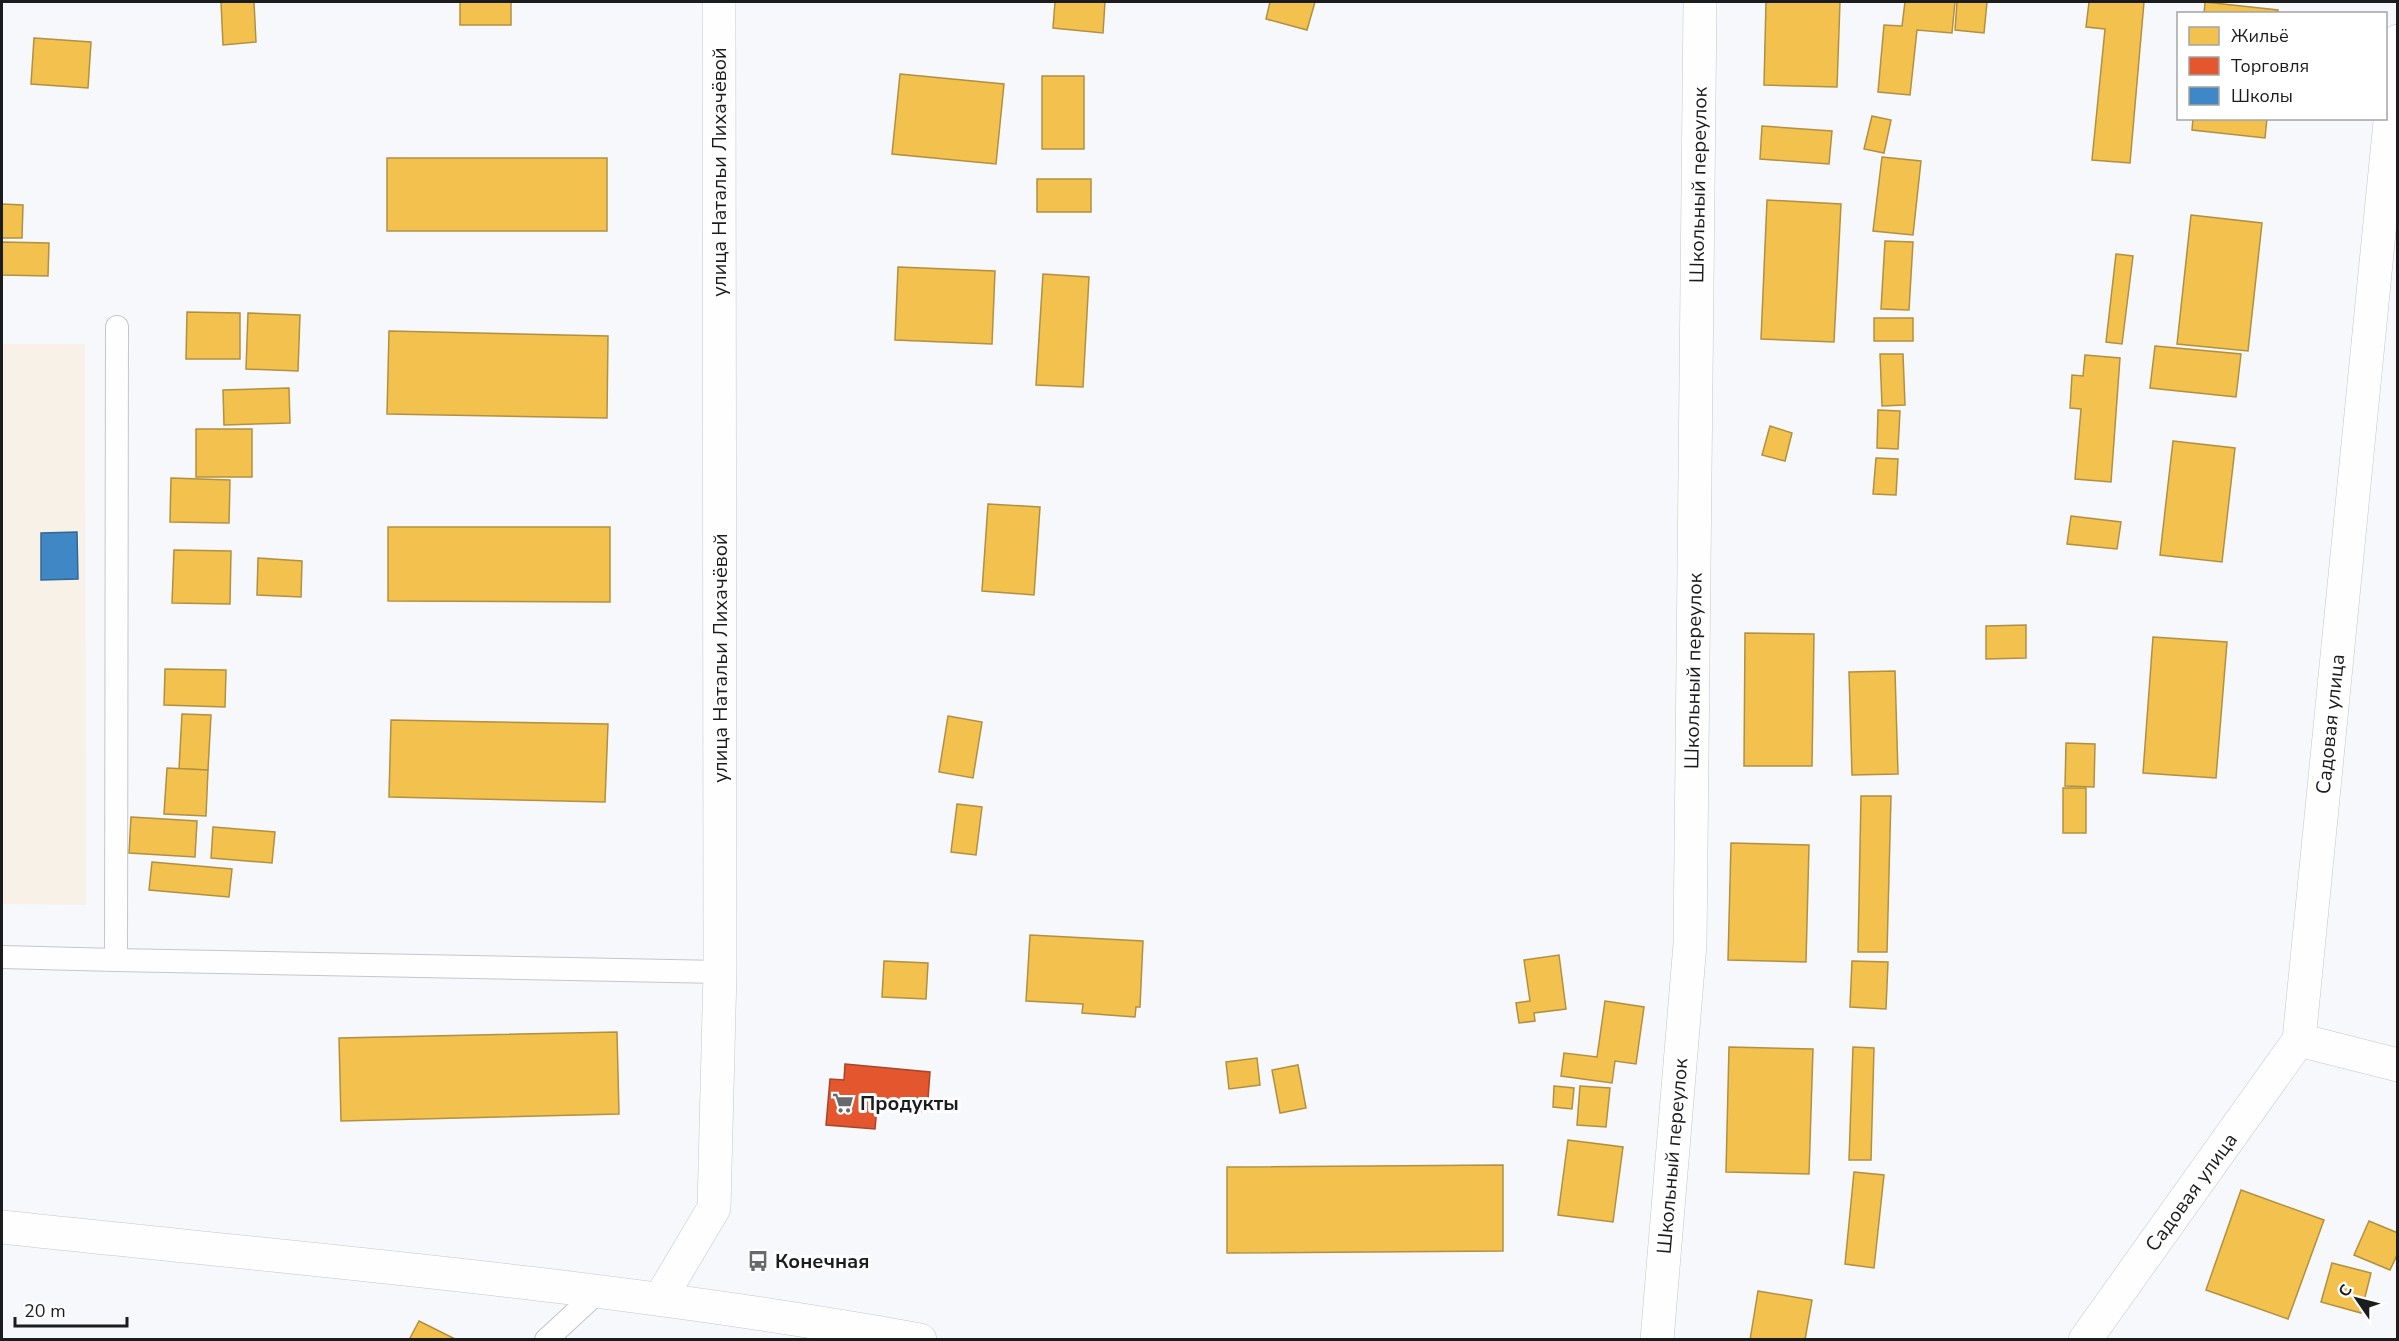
<svg xmlns="http://www.w3.org/2000/svg" width="2399" height="1341" font-family="'Nunito Sans',sans-serif">
<style>
.education{fill:#f8f1e8}
.homes{fill:#f2c14e;stroke:#b29040;stroke-width:1.5}
.shops{fill:#e4572e;stroke:#a84529;stroke-width:1.5}
.schools{fill:#3f88c5;stroke:#346893;stroke-width:1.5}
.lines{fill:none;stroke-linecap:round;stroke-linejoin:round}
.lane-casing{stroke:#c4c6c8;stroke-width:24}
.street-casing{stroke:#c4c6c8;stroke-width:34}
.secondary-casing{stroke:#c4c6c8;stroke-width:34}
.lane{stroke:#fefefe;stroke-width:22}
.street{stroke:#fefefe;stroke-width:33}
.secondary{stroke:#fefefe;stroke-width:33}
.labels{text-anchor:middle;stroke-width:6;stroke-linejoin:round;paint-order:stroke}
.street-label{font-size:20px;fill:#1b1c1e;stroke:#fff}
.poi-label{font-size:20px;font-weight:bold;fill:#1b1c1e;stroke:#fff;text-anchor:start}
</style>
<rect width="100%" height="100%" fill="#f6f8fb"/>
<!-- education -->
<polygon class="education" points="2,344 85,344 86,905 2,904"/>
<!-- homes -->
<g class="homes">
<polygon points="221,2 254,2 256,42 223,45"/>
<rect x="460" y="2" width="51" height="23"/>
<polygon points="1055,2 1105,2 1103,33 1053,28"/>
<polygon points="1270,2 1315,2 1307,30 1266,19"/>
<polygon points="1766,2 1840,2 1837,87 1764,85"/>
<polygon points="1905,2 1955,2 1952,33 1917,30 1910,95 1878,92 1884,25 1902,26"/>
<polygon points="1957,2 1987,2 1984,33 1955,30"/>
<polygon points="2089,2 2144,2 2130,163 2092,160 2105,29 2086,27"/>
<polygon points="2205,2 2278,10 2278,14 2204,14"/>
<polygon points="34,38 91,42 88,88 31,84"/>
<polygon points="900,74 1004,84 996,164 892,154"/>
<rect x="1042" y="76" width="42" height="73"/>
<polygon points="1872,116 1891,120 1884,153 1864,149"/>
<polygon points="2193,118 2267,118 2265,138 2192,130"/>
<polygon points="1762,126 1832,131 1829,164 1760,159"/>
<polygon points="1882,157 1921,161 1913,235 1873,231"/>
<rect x="387" y="158" width="220" height="73"/>
<rect x="1037" y="179" width="54" height="33"/>
<polygon points="1767,200 1841,204 1834,342 1761,339"/>
<polygon points="2,204 23,205 22,238 2,238"/>
<polygon points="2191,215 2262,223 2248,351 2177,344"/>
<polygon points="1885,241 1913,242 1909,310 1881,309"/>
<polygon points="2,242 49,243 48,276 2,275"/>
<polygon points="2116,254 2133,256 2122,344 2106,342"/>
<polygon points="898,267 995,271 992,344 895,340"/>
<polygon points="1043,274 1089,277 1083,387 1036,385"/>
<polygon points="187,312 240,313 240,359 186,359"/>
<polygon points="248,313 300,315 298,371 246,369"/>
<rect x="1874" y="318" width="39" height="23"/>
<polygon points="389,331 608,336 607,418 387,414"/>
<polygon points="2155,346 2241,354 2236,397 2150,388"/>
<polygon points="1880,354 1903,354 1905,405 1882,406"/>
<polygon points="2085,355 2120,358 2111,482 2075,479 2081,409 2070,408 2072,375 2083,376"/>
<polygon points="289,388 290,423 224,425 223,390"/>
<polygon points="1878,410 1900,411 1898,449 1877,448"/>
<polygon points="1770,426 1792,433 1785,461 1762,455"/>
<rect x="196" y="429" width="56" height="48"/>
<polygon points="2173,441 2235,448 2222,562 2160,555"/>
<polygon points="1876,458 1898,459 1896,495 1873,494"/>
<polygon points="171,478 230,480 229,523 170,522"/>
<polygon points="988,504 1040,507 1034,595 982,591"/>
<polygon points="2071,516 2121,522 2117,549 2067,544"/>
<polygon points="388,527 610,527 610,602 388,601"/>
<polygon points="174,550 231,551 230,604 172,603"/>
<polygon points="258,558 302,561 301,597 257,595"/>
<polygon points="2026,625 2026,658 1986,659 1986,626"/>
<polygon points="1745,633 1814,634 1812,766 1744,766"/>
<polygon points="2153,637 2227,642 2216,778 2143,773"/>
<polygon points="165,669 226,670 225,707 164,705"/>
<polygon points="1895,671 1898,774 1852,775 1849,672"/>
<polygon points="182,714 211,715 208,770 179,769"/>
<polygon points="948,716 982,722 973,778 939,772"/>
<polygon points="391,720 608,724 605,802 389,797"/>
<polygon points="2066,743 2095,744 2094,787 2065,786"/>
<polygon points="167,768 208,770 206,816 164,814"/>
<rect x="2063" y="788" width="23" height="45"/>
<polygon points="1861,796 1891,796 1887,952 1858,952"/>
<polygon points="957,804 982,807 976,855 951,852"/>
<polygon points="131,817 197,821 195,857 129,853"/>
<polygon points="213,827 275,832 272,863 211,858"/>
<polygon points="1731,843 1809,845 1806,962 1728,960"/>
<polygon points="152,862 232,869 229,897 149,890"/>
<polygon points="1030,935 1143,941 1140,1007 1136,1007 1135,1017 1082,1013 1083,1004 1026,1001"/>
<polygon points="1559,955 1566,1009 1534,1013 1535,1021 1519,1023 1516,1003 1530,1001 1524,960"/>
<polygon points="884,961 928,963 926,999 882,997"/>
<polygon points="1852,961 1888,962 1886,1009 1850,1007"/>
<polygon points="1605,1001 1644,1007 1636,1064 1615,1061 1612,1083 1561,1076 1564,1053 1597,1057"/>
<polygon points="617,1032 619,1114 341,1121 339,1038"/>
<polygon points="1729,1047 1813,1049 1809,1174 1726,1172"/>
<polygon points="1853,1047 1874,1048 1871,1160 1849,1160"/>
<polygon points="1257,1058 1260,1085 1229,1089 1226,1062"/>
<polygon points="1298,1065 1306,1108 1280,1113 1272,1070"/>
<polygon points="1554,1086 1574,1088 1572,1109 1553,1107"/>
<polygon points="1580,1086 1610,1088 1606,1127 1577,1125"/>
<polygon points="1568,1140 1623,1147 1613,1222 1558,1215"/>
<polygon points="1503,1165 1503,1251 1227,1253 1227,1167"/>
<polygon points="1854,1172 1884,1175 1874,1268 1845,1264"/>
<polygon points="2241,1190 2324,1220 2288,1319 2206,1290"/>
<polygon points="2369,1221 2398,1233 2398,1253 2390,1270 2354,1255"/>
<polygon points="2332,1263 2371,1273 2361,1313 2321,1302"/>
<polygon points="1758,1291 1812,1300 1805,1340 1750,1340"/>
<polygon points="419,1321 457,1340 409,1340"/>
</g>
<!-- shops -->
<polygon class="shops" points="845,1064 930,1072 927,1112 877,1107 875,1129 826,1125 830,1079 844,1080"/>
<!-- schools -->
<polygon class="schools" points="77,532 78,579 41,580 41,533"/>
<g class="lines">
<defs>
<g id="lane">
<polyline points="117,327 116,960 720,972"/>
<polyline points="2,957 116,960"/>
<polyline points="546,1340 600,1290"/>
</g>
<g id="street">
<polyline points="2299,1040 2398,1065"/>
<polyline points="660,1299 714,1208 720,972 719,2"/>
<polyline points="1657,1340 1690,944 1700,2"/>
<polyline points="2085,1340 2299,1040 2398,41"/>
</g>
<path id="secondary" d="M2,1227C308,1260 616,1285 920,1340"/>
</defs>
<!-- lane casing -->
<use href="#lane" class="lane-casing"/>
<!-- street casing -->
<use href="#street" class="street-casing"/>
<!-- secondary casing -->
<use href="#secondary" class="secondary-casing"/>
<!-- lane -->
<use href="#lane" class="lane"/>
<!-- street -->
<use href="#street" class="street"/>
<!-- secondary -->
<use href="#secondary" class="secondary"/>
</g>
<!-- icons -->
<defs>
<symbol id="supermarket-bare" viewBox="-9 -9 18 18"><path d="M-6-5.5h2.5l.6 2H6L4.5 2H-2.5L-4.4-4H-6ZM-1.5 3.2a1.3 1.3 0 1 0 .1 0ZM3 3.2a1.3 1.3 0 1 0 .1 0Z" fill="#68696b" stroke="#fff" stroke-width="2.5" paint-order="stroke"/></symbol>
<symbol id="bus-bare" viewBox="-9 -9 18 18"><path d="M-5-6H5V4H4V6H2V4H-2V6H-4V4H-5ZM-3.5-4V0h7V-4ZM-3.5 1.2v1.5H-2V1.2ZM2 1.2v1.5H3.5V1.2Z" fill="#68696b" stroke="#fff" stroke-width="2.5" paint-order="stroke"/></symbol>
</defs>
<g fill-rule="evenodd">
<use href="#supermarket-bare" x="828" y="1088" width="30" height="30"/>
<use href="#bus-bare" x="743" y="1246" width="30" height="30"/>
</g>
<g class="labels">
<!-- street labels -->
<g class="street-label">
<text transform="translate(719 172) rotate(-90)" y="7">улица Натальи Лихачёвой</text>
<text transform="translate(1698 185) rotate(-89)" y="7">Школьный переулок</text>
<text transform="translate(720 658) rotate(-90)" y="7">улица Натальи Лихачёвой</text>
<text transform="translate(1693 671) rotate(-89)" y="7">Школьный переулок</text>
<text transform="translate(2330 724) rotate(-84)" y="7">Садовая улица</text>
<text transform="translate(1672 1156) rotate(-85)" y="7">Школьный переулок</text>
<text transform="translate(2191 1192) rotate(-54)" y="7">Садовая улица</text>
</g>
<!-- poi labels -->
<g class="poi-label">
<text x="860" y="1110">Продукты</text>
<text x="775" y="1268">Конечная</text>
</g>
</g>
<!-- border -->
<rect width="2399" height="1341" fill="none" stroke="#1b1c1e" stroke-width="6"/>
<!-- legend -->
<rect x="2177" y="12" width="210" height="108" fill="#ffffff" stroke="#a4a4a5" stroke-width="1.5"/>
<rect x="2189" y="27" width="30" height="18" fill="#f2c14e" stroke="#a4a4a5" stroke-width="1.5"/>
<text x="2231" y="42" font-size="18" fill="#1b1c1e">Жильё</text>
<rect x="2189" y="57" width="30" height="18" fill="#e4572e" stroke="#a4a4a5" stroke-width="1.5"/>
<text x="2231" y="72" font-size="18" fill="#1b1c1e">Торговля</text>
<rect x="2189" y="87" width="30" height="18" fill="#3f88c5" stroke="#a4a4a5" stroke-width="1.5"/>
<text x="2231" y="102" font-size="18" fill="#1b1c1e">Школы</text>
<!-- north arrow -->
<g transform="translate(2357 1299) rotate(305)" stroke="#ffffff" stroke-width="4.5" paint-order="stroke">
<path d="M0-4.5L10 22L0 15L-10 22Z" fill="#1b1c1e"/>
<text y="-9" font-size="16" font-weight="bold" text-anchor="middle" fill="#1b1c1e">С</text>
</g>
<!-- scale -->
<path d="M15 1317v9h112v-9" fill="none" stroke="#1b1c1e" stroke-width="3"/>
<text x="24" y="1317" font-size="18" fill="#1b1c1e" stroke="#ffffff" stroke-width="4.5" paint-order="stroke">20 m</text>
</svg>
